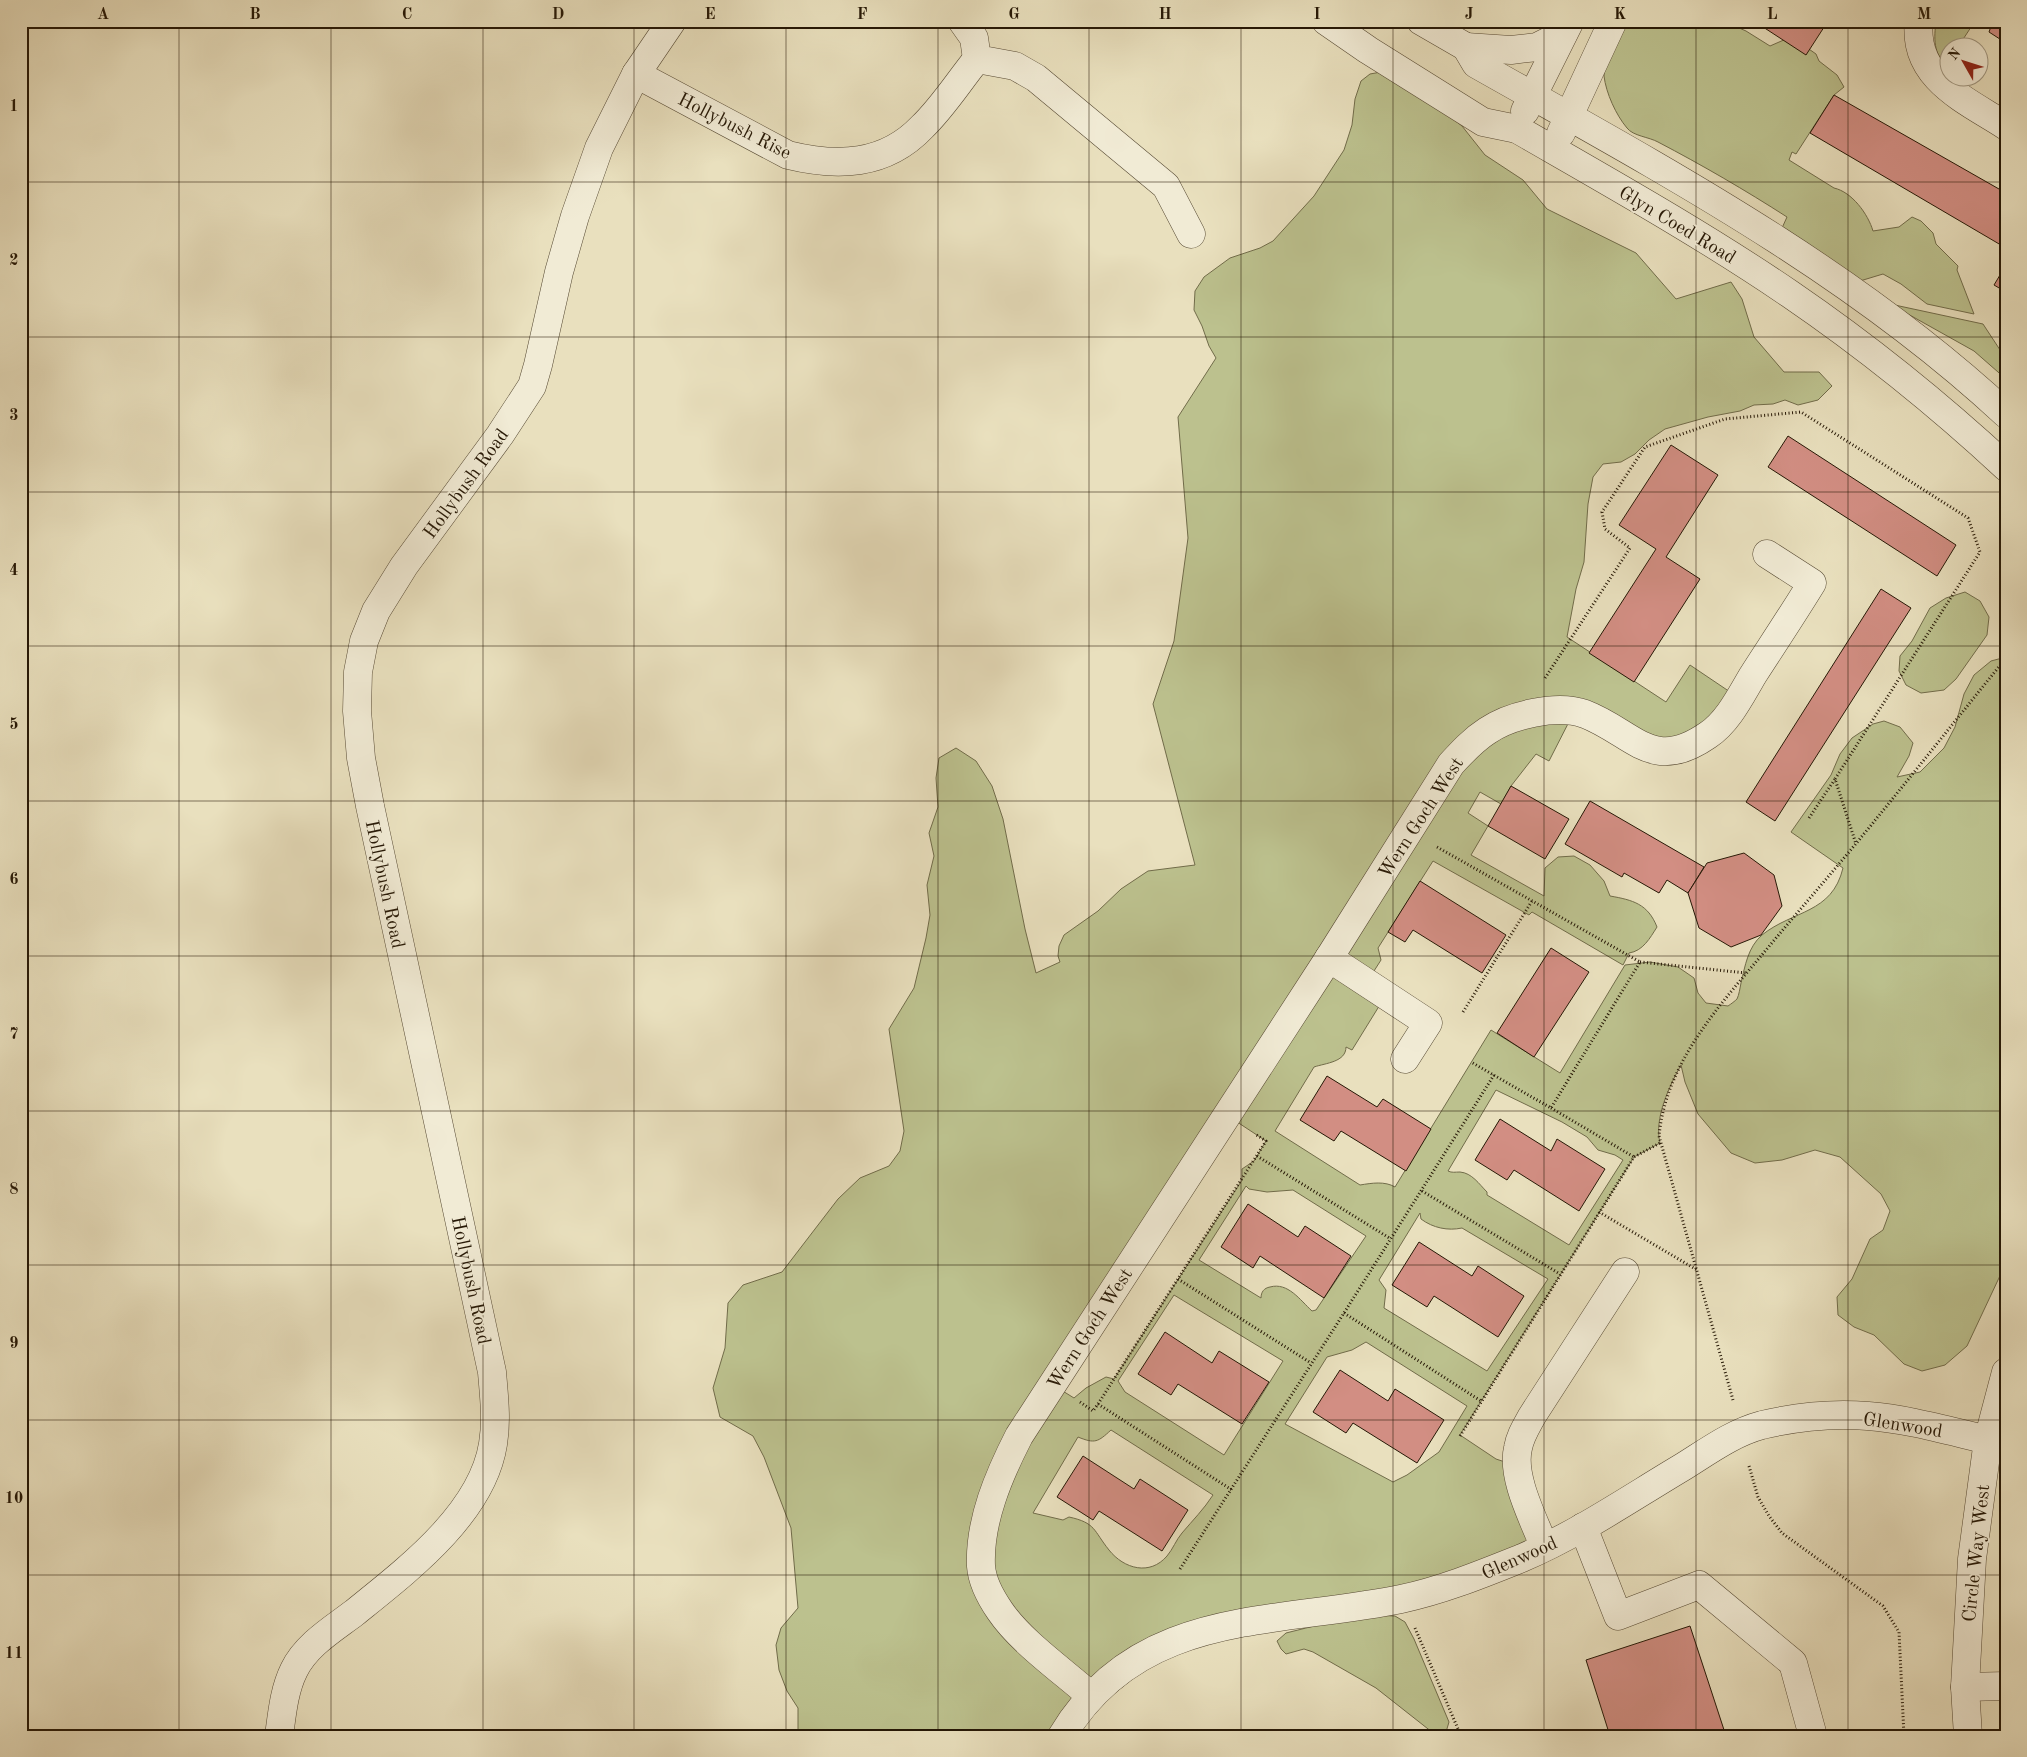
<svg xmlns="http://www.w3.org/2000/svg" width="2027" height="1757" font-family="'Old Standard TT',serif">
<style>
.green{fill:#bcc18e;stroke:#716c4a;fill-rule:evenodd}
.building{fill:#d28e83;stroke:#261806}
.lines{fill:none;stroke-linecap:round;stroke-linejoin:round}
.minor-casing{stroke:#574a34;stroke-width:29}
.path{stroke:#261806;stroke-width:3;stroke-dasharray:1 2.5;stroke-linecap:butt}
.minor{stroke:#f1ebd5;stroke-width:28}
.grid{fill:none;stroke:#261806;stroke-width:1;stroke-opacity:0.55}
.labels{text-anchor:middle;stroke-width:4;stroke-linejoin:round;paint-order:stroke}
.street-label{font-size:19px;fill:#261806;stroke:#f1ebd5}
.neatline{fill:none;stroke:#261806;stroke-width:2}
.grid-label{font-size:16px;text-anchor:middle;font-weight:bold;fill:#261806}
</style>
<rect width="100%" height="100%" fill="#e9e0be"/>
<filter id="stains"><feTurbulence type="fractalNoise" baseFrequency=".004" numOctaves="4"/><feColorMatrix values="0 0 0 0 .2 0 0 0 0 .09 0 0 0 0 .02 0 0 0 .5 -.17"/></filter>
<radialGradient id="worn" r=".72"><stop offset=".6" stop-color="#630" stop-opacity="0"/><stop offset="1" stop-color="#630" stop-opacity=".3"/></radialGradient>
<!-- green -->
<g class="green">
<path d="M1622,21H1729L1728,23L1746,31L1770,46L1786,39L1796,40L1816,54L1819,61L1837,75L1844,87L1834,95L1796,154L1792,152L1789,160L1834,188C1852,192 1868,214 1873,231L1899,227L1912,217L1921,221L1933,233L1936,244L1958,266L1957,270L1974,314L1927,304L1901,284L1883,274L1850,284L1782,228L1787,217C1745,190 1702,165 1658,142C1649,137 1633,136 1627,128C1616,115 1606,93 1604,76C1603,63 1616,34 1622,21Z"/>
<path d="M1936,21H1975L1958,47L1950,48L1949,61L1947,66C1933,53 1934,39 1936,21Z"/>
<path d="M1381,72L1432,102L1462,126L1485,155L1523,180L1547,209L1636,253L1676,299L1731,282L1742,299L1754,337L1784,372H1819L1832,386L1818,400L1798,405L1785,400L1773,404L1754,405L1740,411L1708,417L1665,429L1649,440L1635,454L1621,462L1603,464L1593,477L1588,504L1584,562L1576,589L1567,637L1666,702L1690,665L1739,698L1673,752L1574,712L1549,761L1536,754L1511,786L1501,804L1480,792L1468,813L1488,826L1471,855L1544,896L1545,868L1558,857L1574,856L1590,865L1604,881L1610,896C1633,900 1648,904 1657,927C1650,938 1643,951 1629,953L1623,965L1532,912L1529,915L1433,861L1378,948L1381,960L1367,982L1386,995L1352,1050L1346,1047C1346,1062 1326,1063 1314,1067L1275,1131L1360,1185C1372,1183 1385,1181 1395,1187L1491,1030L1560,1073L1625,965L1650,962L1678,967L1694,978L1698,993L1706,1003L1728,1006C1731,1004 1735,1001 1737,999C1739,995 1740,988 1741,983C1745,966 1748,947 1762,935C1793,910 1832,914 1843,868L1791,832L1831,775L1840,754L1852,738L1873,724L1884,721L1900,727L1913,743L1909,756L1897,777L1920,772L1944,748L1955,727L1964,694L1974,675L1991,661L2006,657V1263L1967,1346L1945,1365L1922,1371L1904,1364L1874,1335L1854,1327L1838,1315L1837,1297L1852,1279L1870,1239L1883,1230L1890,1211L1881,1194L1840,1157L1815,1150L1782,1160L1755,1163L1731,1153L1698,1114L1685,1082L1681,1065C1669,1087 1654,1118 1660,1143L1634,1157L1460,1435L1496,1459L1517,1466L1544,1546L1477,1576L1184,1637L1062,1736H798V1708L787,1691L779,1670L776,1645L781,1628L798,1608L791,1528L764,1457L753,1436L720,1417L713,1388L725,1348L728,1303L743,1285L782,1272L838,1199L860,1178L889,1166L900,1151L904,1131L889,1029L914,988L926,938L930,915L927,885L934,856L929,833L938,807L936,778L939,758L956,748L976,761L992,786L1003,819L1025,929L1036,973L1060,962L1058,956L1059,946L1064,935L1098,911L1121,889L1148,871L1195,865L1153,704L1174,641L1188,538L1178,417L1216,358L1209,346L1202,326L1194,310L1195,291L1204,277L1230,258L1260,248L1273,241L1314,196L1344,150L1352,125L1355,99L1361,81L1370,74ZM1496,1090L1562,1122L1587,1137L1598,1150L1615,1155L1623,1160L1569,1245L1487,1195V1192C1479,1184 1472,1173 1460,1172C1455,1172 1452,1173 1448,1171ZM1228,1116L1266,1141L1254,1161L1242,1169V1180L1114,1379L1106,1377L1086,1388L1074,1398L1053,1385ZM1246,1186L1249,1189L1267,1192L1293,1190L1366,1236L1316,1310L1312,1311C1300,1300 1288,1282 1270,1287C1264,1288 1261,1292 1261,1298L1199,1260ZM1420,1213L1421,1219C1433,1228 1448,1231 1462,1228L1548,1279L1487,1371L1384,1308L1386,1290L1379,1280ZM1174,1295L1283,1361L1224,1455L1125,1392L1118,1381ZM1366,1342L1467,1406L1439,1452L1407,1475L1393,1482L1285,1424L1327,1357L1352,1350ZM1111,1430L1213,1495C1204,1509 1193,1520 1182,1533C1176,1540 1173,1549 1167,1556C1150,1576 1124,1569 1109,1550C1093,1530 1096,1523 1069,1517L1063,1520L1033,1513L1078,1437C1095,1444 1098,1442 1111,1430Z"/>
<polygon points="1890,304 1983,324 2006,359 2006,379 1974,351"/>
<polygon points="1965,592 1980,601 1989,617 1987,635 1956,679 1944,690 1921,693 1906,685 1899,671 1900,656 1912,641 1930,608 1946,598"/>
<polygon points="1370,1615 1395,1616 1405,1622 1414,1639 1449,1722 1446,1732 1437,1736 1376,1688 1313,1652 1304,1649 1286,1654 1281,1649 1277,1641 1286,1633 1338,1620"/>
</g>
<!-- building -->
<g class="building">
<polygon points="1762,21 1828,21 1806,55 1760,25"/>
<polygon points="1993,21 2006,21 2006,43 1989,32"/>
<polygon points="1834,95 2006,193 2006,248 1810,133"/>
<polygon points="2006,265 2006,292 1994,285"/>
<polygon points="1788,436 1956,545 1937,576 1768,467"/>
<polygon points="1671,445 1718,475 1666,557 1700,579 1634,682 1589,653 1656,549 1619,525"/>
<polygon points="1881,589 1911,608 1775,821 1746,802"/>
<polygon points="1511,786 1569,819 1545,859 1488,826"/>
<polygon points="1590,801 1704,867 1688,893 1667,880 1659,893 1624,873 1622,877 1565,844"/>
<polygon points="1744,853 1774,875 1782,906 1761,935 1731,947 1699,928 1688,893 1707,863"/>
<polygon points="1420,881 1506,935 1482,973 1413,930 1405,942 1388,932"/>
<polygon points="1551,948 1589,972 1534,1057 1497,1033"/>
<polygon points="1327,1076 1377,1107 1383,1099 1431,1129 1406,1171 1341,1131 1334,1141 1300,1120"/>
<polygon points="1500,1119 1551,1151 1557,1139 1605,1169 1579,1211 1514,1170 1507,1180 1475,1160"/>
<polygon points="1248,1204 1298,1237 1305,1226 1351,1256 1324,1298 1260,1256 1253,1268 1221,1247"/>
<polygon points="1419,1242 1472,1276 1478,1266 1524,1296 1498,1337 1434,1296 1427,1307 1392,1285"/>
<polygon points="1165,1332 1212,1363 1219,1351 1269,1382 1242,1424 1178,1384 1171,1395 1138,1374"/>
<polygon points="1340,1370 1388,1401 1395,1389 1444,1420 1417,1463 1353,1423 1346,1433 1313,1412"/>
<polygon points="1083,1456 1134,1489 1140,1479 1188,1510 1162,1551 1099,1511 1093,1520 1057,1497"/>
<polygon points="1690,1626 1726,1736 1610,1736 1586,1660"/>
</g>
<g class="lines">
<defs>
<g id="minor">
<polyline points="962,21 974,38 977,59 1015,66 1036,78 1166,186 1191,234"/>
<path d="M1326,21L1368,50L1483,122L1517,129C1609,182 1702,234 1790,294C1866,346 1938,404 2006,467"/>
<path d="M1421,21L1466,47L1476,64C1660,168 1850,269 2006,414"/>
<path d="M1919,21C1912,78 1966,100 2006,126"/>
<polyline points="1466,47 1511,50 1537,47 1563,34"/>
<path d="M636,74L788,155C837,167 885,166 922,127C943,107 959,81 977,59"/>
<polyline points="1525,111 1570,21"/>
<polyline points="1561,133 1613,21"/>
<polyline points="1329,958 1428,1023 1405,1059"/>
<polyline points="1583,1527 1618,1616 1699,1585 1793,1663 1813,1736"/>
<path d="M1544,1546C1534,1520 1511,1477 1518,1448C1520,1436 1526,1427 1532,1416L1625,1272"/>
<polyline points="1965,1687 2006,1686"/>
<path d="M1091,1696C1063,1671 1021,1642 1000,1611C991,1598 982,1581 981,1566C979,1521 999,1475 1019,1436L1329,958L1451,764C1462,752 1473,740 1487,731C1510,715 1557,704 1585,714C1634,733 1652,774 1708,735C1728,722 1741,695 1753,675C1773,644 1793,614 1812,583L1767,554"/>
<path d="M279,1736C282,1714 284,1690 294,1670C306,1645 333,1629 354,1613C406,1571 482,1514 493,1444C497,1420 494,1396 492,1372L370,806L361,758L357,711L358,672L364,641L376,611L404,566L500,435L532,386L538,365L559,272L575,216L599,148L636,74L672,21"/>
<path d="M1062,1736C1138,1608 1275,1625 1401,1599C1443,1590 1482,1574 1522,1558C1578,1534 1629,1499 1681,1468C1707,1452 1732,1433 1762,1425C1796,1417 1833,1413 1868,1416C1908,1419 1949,1431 1988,1440"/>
<polyline points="1968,1736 1965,1687 1972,1559 1988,1440 2006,1372"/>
</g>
</defs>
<!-- minor casing -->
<use href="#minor" class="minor-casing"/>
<!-- path -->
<g class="path">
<polyline points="1545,678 1630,548 1605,529 1602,512 1645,447 1725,419 1801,412 1968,518 1980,552 1835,779 1856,844"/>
<polyline points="1809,818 1835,779"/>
<polyline points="1437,847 1640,962 1551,1108 1471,1062"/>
<polyline points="1640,962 1746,973"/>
<polyline points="1463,1012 1532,901"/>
<polyline points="1551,1108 1634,1157"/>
<polyline points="1257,1156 1391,1239"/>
<polyline points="1422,1191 1560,1274"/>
<polyline points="1599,1212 1697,1270"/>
<polyline points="1178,1279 1311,1363"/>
<polyline points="1344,1313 1481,1401"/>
<path d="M1733,1400L1659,1136C1666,1062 1720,1005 1766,950C1795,915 1825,881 1854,846C1905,784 1955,721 2006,658"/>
<polyline points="1080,1402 1093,1411 1098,1404 1266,1141 1255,1134"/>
<polyline points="1098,1404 1232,1490"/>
<polyline points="1460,1436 1634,1157 1660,1143"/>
<polyline points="1749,1466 1758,1497 1769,1516 1782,1533 1883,1606 1899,1632 1904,1736"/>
<polyline points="1180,1569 1344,1313 1494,1075"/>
<polyline points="1415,1628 1461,1736"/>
</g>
<!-- minor -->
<use href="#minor" class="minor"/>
</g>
<!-- grid -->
<path class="grid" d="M179,21V1736M331,21V1736M483,21V1736M634,21V1736M786,21V1736M938,21V1736M1089,21V1736M1241,21V1736M1393,21V1736M1544,21V1736M1696,21V1736M1848,21V1736M21,182H2006M21,337H2006M21,492H2006M21,646H2006M21,801H2006M21,956H2006M21,1111H2006M21,1265H2006M21,1420H2006M21,1575H2006"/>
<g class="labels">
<!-- street labels -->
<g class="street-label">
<text transform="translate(735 125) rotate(27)" y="7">Hollybush Rise</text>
<text transform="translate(1678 224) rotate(31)" y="7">Glyn Coed Road</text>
<text transform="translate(465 483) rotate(-54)" y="7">Hollybush Road</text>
<text transform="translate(1420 817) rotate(-57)" y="7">Wern Goch West</text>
<text transform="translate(386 884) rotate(78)" y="7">Hollybush Road</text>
<text transform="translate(472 1280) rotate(78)" y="7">Hollybush Road</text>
<text transform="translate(1089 1328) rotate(-57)" y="7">Wern Goch West</text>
<text transform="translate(1903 1424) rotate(9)" y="7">Glenwood</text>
<text transform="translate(1975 1553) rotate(-84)" y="7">Circle Way West</text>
<text transform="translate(1519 1557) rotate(-24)" y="7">Glenwood</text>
</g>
</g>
<!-- margin -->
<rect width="2027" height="1757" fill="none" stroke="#e9e0be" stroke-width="55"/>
<!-- north arrow -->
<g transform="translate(1964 62) rotate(309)"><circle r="24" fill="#f1ebd5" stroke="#a09782"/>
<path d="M0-4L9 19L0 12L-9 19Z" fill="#8f2418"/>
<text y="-8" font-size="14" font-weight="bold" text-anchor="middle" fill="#261806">N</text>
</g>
<rect x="28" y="28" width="1972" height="1702" class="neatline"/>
<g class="grid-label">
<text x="103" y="19">A</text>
<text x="255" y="19">B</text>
<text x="407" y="19">C</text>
<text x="558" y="19">D</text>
<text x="710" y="19">E</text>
<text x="862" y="19">F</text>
<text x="1014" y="19">G</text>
<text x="1165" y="19">H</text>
<text x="1317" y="19">I</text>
<text x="1469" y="19">J</text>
<text x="1620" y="19">K</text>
<text x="1772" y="19">L</text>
<text x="1924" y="19">M</text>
<text x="14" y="111">1</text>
<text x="14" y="265">2</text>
<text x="14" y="420">3</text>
<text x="14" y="575">4</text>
<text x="14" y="729">5</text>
<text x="14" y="884">6</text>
<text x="14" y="1039">7</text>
<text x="14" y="1194">8</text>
<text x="14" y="1348">9</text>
<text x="14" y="1503">10</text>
<text x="14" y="1658">11</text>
</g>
<rect width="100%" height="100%" filter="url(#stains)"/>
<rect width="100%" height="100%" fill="url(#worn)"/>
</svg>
